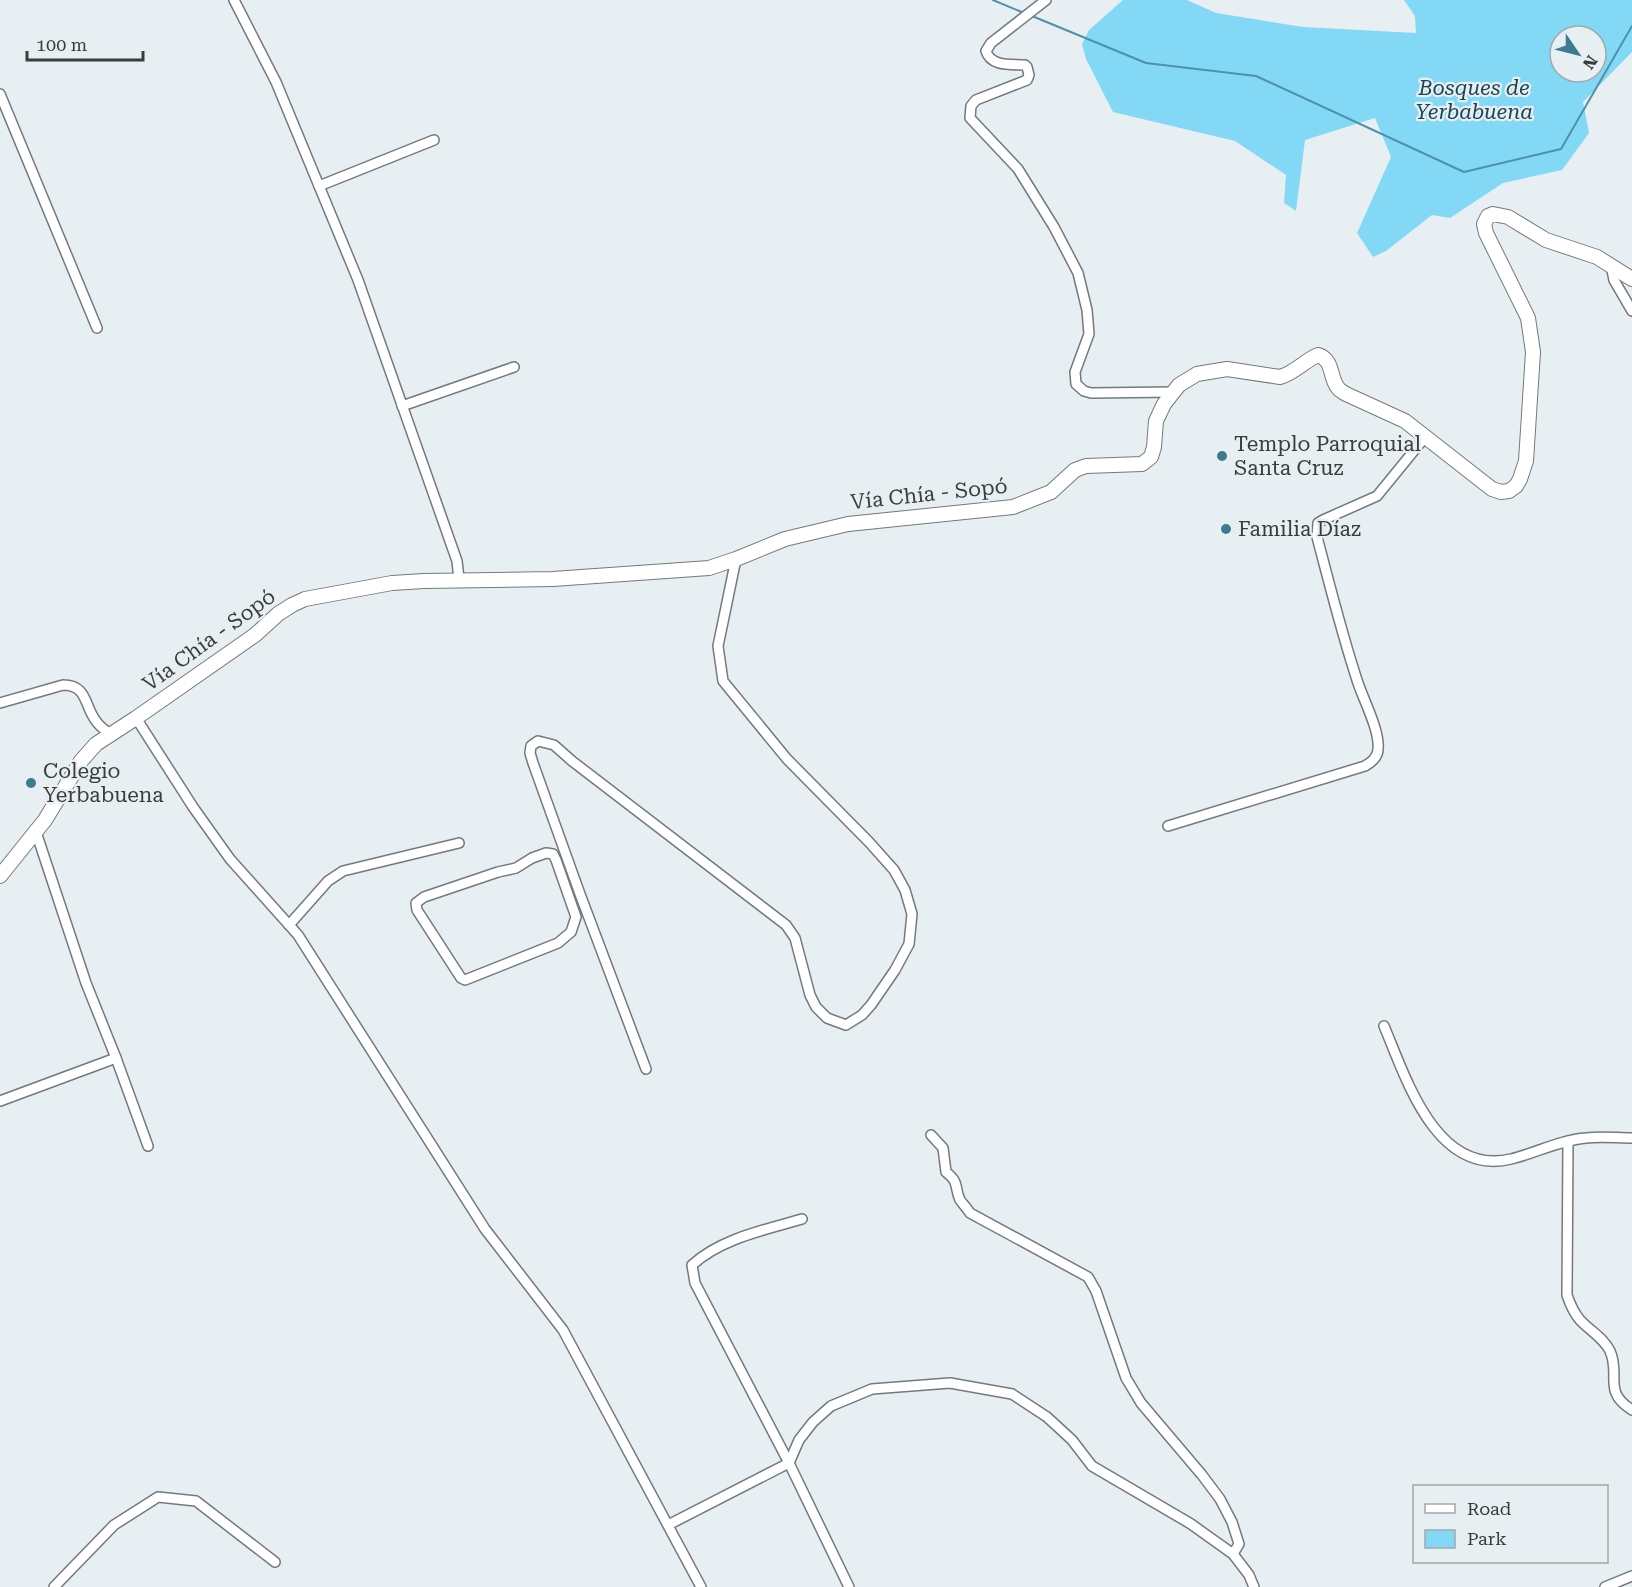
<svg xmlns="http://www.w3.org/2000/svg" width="1632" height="1587" font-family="'Roboto Serif',serif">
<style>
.green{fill:#82d8f5;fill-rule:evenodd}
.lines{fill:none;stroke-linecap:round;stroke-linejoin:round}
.stream{stroke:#4e92a8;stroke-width:2}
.street-casing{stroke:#73797c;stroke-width:12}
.secondary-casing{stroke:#73797c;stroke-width:16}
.street{stroke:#fff;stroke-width:9}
.secondary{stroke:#fff;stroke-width:14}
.poi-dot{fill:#3c7b90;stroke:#e8eff2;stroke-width:2}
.labels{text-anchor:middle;stroke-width:4.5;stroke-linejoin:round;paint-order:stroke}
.park-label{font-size:21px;font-style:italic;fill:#1c4654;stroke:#e8eff2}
.poi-label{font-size:21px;fill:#3a3d3e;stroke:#e8eff2;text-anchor:start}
.street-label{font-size:21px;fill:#3a3d3e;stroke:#e8eff2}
</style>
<rect width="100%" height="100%" fill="#e8eff2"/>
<!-- green -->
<path class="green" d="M1123,0H1187L1216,13L1303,27L1416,33L1415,16L1404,0H1632V52L1583,102L1589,133L1562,170L1503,183L1450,218L1432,215L1386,251L1373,257L1357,233L1391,157L1375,118L1305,140L1296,211L1284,203L1286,175L1235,141L1113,112L1086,59L1082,44L1089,30ZM1560,36H1596V72H1560Z"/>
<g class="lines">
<!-- stream -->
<g class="stream">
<polyline points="993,0 1024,13"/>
<polyline points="1032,16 1146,63 1256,76 1464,172 1561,149 1632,26"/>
</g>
<defs>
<g id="street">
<polyline points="234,0 276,82 358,280 457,561 459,579"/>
<path d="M1046,0L991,43L986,51C991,67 1011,64 1025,65L1027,67L1029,75L1027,80L976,100L971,106L970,118L1018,169L1054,227L1078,273L1087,310L1089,334L1075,372L1076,384L1084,391L1091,393L1173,392"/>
<polyline points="0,94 97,328"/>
<polyline points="319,186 434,140"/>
<polyline points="1611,265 1614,280 1632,311"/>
<polyline points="402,406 514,367"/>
<path d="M0,703L63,685C88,685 84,706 96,721C99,726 105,730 110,734"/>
<polyline points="136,718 193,807 230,859 298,935 485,1229 563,1330 701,1587"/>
<path d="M1168,826L1365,766C1372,762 1378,757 1378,749C1380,731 1364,701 1358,683C1342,635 1330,586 1317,537L1318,523L1323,520L1377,496L1426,436"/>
<polyline points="36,832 86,983 116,1058 148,1146"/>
<polygon points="546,853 553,854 556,860 576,917 571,932 558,943 465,980 461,978 417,910 416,903 424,897 498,872 516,868 532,858"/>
<polyline points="289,925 328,881 343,871 459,843"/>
<path d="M1384,1026C1406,1078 1436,1177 1511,1159C1536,1153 1560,1140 1586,1138C1601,1136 1617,1138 1632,1138"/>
<polyline points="646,1069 580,894 533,763 530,753 531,746 538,741 554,745 572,761 786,925 795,938 810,995 816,1007 827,1018 846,1025 862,1015 871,1005 895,970 909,944 912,914 905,890 894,870 869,842 787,759 723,681 718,646 736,559"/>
<polyline points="0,1101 116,1058"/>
<path d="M931,1135L943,1148L946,1172C960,1183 954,1187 960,1200C963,1204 967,1208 970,1213L1088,1277L1096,1291L1126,1378L1141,1403L1202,1475L1220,1499L1232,1522L1239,1544L1233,1554"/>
<path d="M1568,1141L1567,1295C1570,1304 1574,1313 1580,1320C1589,1330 1604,1338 1610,1351C1621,1376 1602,1391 1632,1410"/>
<path d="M802,1219C765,1230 722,1238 692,1265L695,1283L789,1463L849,1587"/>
<polyline points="668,1525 789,1463 799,1440 813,1422 831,1406 872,1389 950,1383 1012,1394 1047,1417 1072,1440 1092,1466 1191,1524 1233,1554 1249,1575 1254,1587"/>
<polyline points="54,1587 114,1525 158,1497 196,1501 275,1562"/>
<polyline points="1605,1587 1632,1576"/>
</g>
<path id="secondary" d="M0,876L45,820L81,761L96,744L136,718L255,635L278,614L292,605L305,599L392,583L424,581L553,579L709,568L736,559L785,539L848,524L1013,507L1051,492L1075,470L1086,466L1142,464L1151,457L1154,447L1156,421L1164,404L1179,385L1197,374L1227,369L1280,377C1295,373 1304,361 1318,355C1334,360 1329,377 1338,388C1340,391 1343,392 1346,394L1405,421L1492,489L1501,492L1509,491L1516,486L1520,479L1526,461L1533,352L1528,318L1486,233L1484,224L1488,216L1493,214L1508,217L1546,240L1597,257L1632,279"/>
</defs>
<!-- street casing -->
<use href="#street" class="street-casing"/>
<!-- secondary casing -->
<use href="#secondary" class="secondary-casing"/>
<!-- street -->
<use href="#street" class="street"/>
<!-- secondary -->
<use href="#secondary" class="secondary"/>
</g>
<!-- markers -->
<g class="poi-dot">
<circle cx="1222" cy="456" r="6"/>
<circle cx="1226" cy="529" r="6"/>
<circle cx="31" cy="783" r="6"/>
</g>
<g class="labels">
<!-- park labels -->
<g class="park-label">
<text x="1474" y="95">Bosques de<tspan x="1474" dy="24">Yerbabuena</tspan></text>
</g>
<!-- poi labels -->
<g class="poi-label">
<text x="1234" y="451">Templo Parroquial<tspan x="1234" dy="24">Santa Cruz</tspan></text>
<text x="1238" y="536">Familia Díaz</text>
<text x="43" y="778">Colegio<tspan x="43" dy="24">Yerbabuena</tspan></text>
</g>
<!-- street labels -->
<g class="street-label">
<text transform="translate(929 494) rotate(-6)" y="7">Vía Chía - Sopó</text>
<text transform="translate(209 640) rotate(-36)" y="7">Vía Chía - Sopó</text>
</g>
</g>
<!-- legend -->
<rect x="1413" y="1485" width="195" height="78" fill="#e8eff2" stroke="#a2a8aa" stroke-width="1.5"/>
<rect x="1425" y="1504" width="30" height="9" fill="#ffffff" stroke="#a2a8aa" stroke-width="1.5"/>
<text x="1467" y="1515" font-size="18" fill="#3a3d3e">Road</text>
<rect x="1425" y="1530" width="30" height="18" fill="#82d8f5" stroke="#a2a8aa" stroke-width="1.5"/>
<text x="1467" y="1545" font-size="18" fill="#3a3d3e">Park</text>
<!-- north arrow -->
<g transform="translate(1578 54) rotate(125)"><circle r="28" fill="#e8eff2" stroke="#a2a8aa" stroke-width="1.5"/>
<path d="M0-4.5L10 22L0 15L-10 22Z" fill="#3c7b90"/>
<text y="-9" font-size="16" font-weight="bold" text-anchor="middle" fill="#3a3d3e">N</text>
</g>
<!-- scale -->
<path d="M27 51v9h116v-9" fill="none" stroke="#3a3d3e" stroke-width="3"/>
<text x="36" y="51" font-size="18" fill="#3a3d3e" stroke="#e8eff2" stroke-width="4.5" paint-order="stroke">100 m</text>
</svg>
